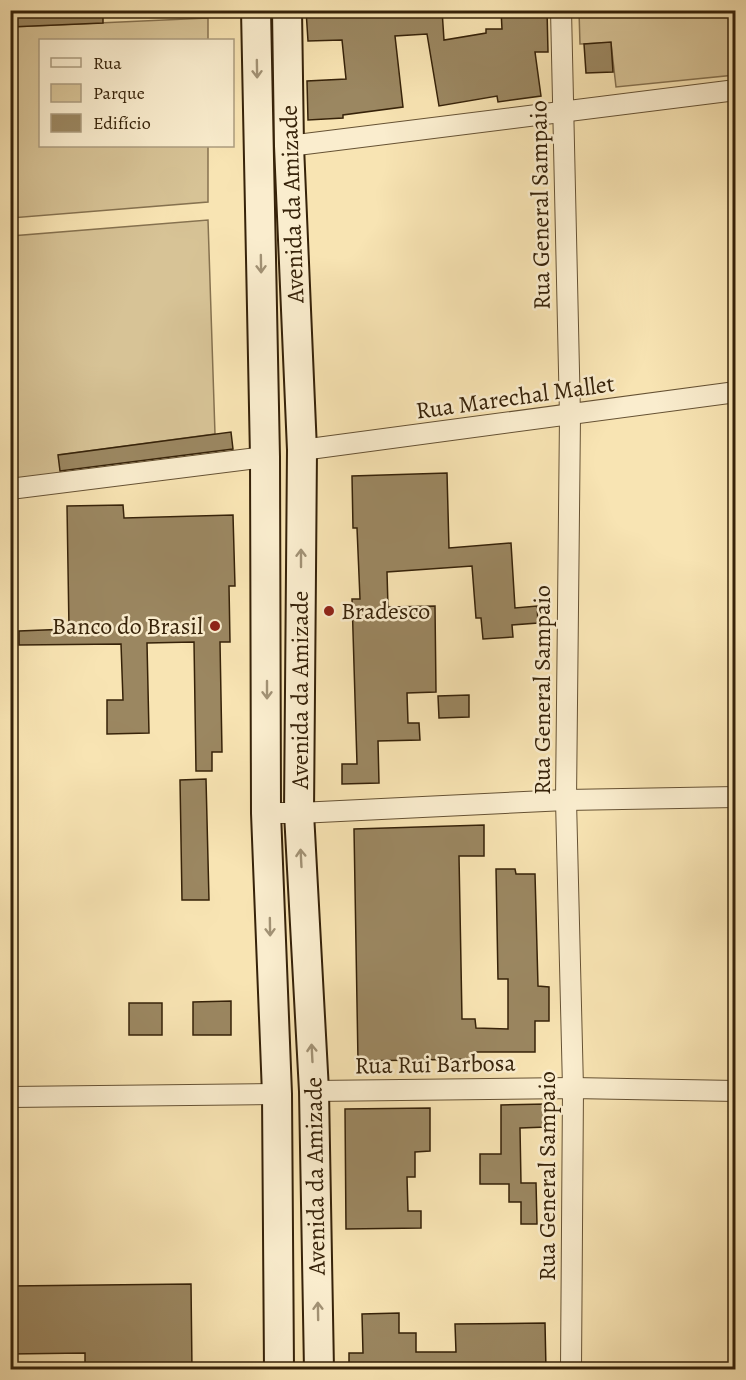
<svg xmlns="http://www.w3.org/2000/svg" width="746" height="1380" font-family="Alegreya,serif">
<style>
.green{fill:#d7c396;stroke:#867250;stroke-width:1.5}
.building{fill:#9b8761;stroke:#362209;stroke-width:1.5}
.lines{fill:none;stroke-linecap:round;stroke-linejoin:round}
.minor-casing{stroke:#665234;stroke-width:22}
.secondary-casing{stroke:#362209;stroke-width:32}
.minor{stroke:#faedce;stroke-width:20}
.secondary{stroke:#faedce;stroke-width:28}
.oneway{stroke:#a29275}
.poi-dot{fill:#8f2418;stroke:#faedce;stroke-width:2}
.labels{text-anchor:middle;stroke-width:5;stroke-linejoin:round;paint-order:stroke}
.street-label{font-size:24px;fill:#362209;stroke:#faedce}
.poi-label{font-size:24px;fill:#362209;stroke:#faedce;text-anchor:start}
</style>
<rect width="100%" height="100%" fill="#f8e4b3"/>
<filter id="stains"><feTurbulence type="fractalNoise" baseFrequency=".00333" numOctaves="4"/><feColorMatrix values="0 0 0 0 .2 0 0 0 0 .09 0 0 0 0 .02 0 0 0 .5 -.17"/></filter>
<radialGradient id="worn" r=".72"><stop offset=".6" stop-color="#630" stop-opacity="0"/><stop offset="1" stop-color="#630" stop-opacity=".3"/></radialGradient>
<!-- green -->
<g class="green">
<polygon points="579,11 735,11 735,75 616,87 611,43 580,44"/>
<polygon points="208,18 208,40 40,40 40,146 208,146 208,202 11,218 11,27"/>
<polygon points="208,220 215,434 59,455 61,474 11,480 11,236"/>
</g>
<!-- building -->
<g class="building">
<polygon points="10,10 103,10 103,23 10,27"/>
<polygon points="306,10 442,10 444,40 486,33 486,29 502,29 501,10 547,10 548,52 535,52 541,96 498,102 497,96 439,106 427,34 395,36 403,107 343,115 343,118 308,120 307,81 346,79 342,40 308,41"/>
<polygon points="611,42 613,72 586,73 584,44"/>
<polygon points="231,432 233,449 60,471 58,455"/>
<polygon points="447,473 449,548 511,543 515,608 537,606 538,623 512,625 513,637 483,639 481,618 476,618 472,566 387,572 388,607 435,606 436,692 407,693 408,723 419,723 420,740 378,741 379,783 342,784 342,764 357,764 352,599 360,599 357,528 353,528 352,476"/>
<polygon points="123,505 124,518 233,515 235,586 229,586 230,642 220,642 222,752 212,752 212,771 196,771 194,642 147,643 149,733 107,734 107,700 123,700 121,644 19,645 19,631 69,629 67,506"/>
<polygon points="469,695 469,717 439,718 438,696"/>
<polygon points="206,779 209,900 182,900 180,780"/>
<polygon points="484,825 484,856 459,856 462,1019 475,1019 476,1028 508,1029 508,979 498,979 496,869 515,869 516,874 535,874 538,986 549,987 549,1021 535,1021 535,1052 476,1052 476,1059 358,1061 354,829"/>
<polygon points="231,1001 231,1035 193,1035 193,1002"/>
<rect x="129" y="1003" width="33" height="32"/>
<polygon points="547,1104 547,1127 520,1128 521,1183 536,1183 537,1224 521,1224 521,1202 509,1202 509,1184 480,1184 480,1154 501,1154 501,1105"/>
<polygon points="430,1108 430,1151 415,1152 415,1177 407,1177 408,1211 421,1211 421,1228 346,1229 345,1109"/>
<polygon points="191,1284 192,1370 85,1370 85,1353 10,1354 10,1286"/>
<polygon points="399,1313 399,1333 416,1333 416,1352 456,1352 455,1324 545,1323 546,1370 349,1370 349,1353 363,1353 362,1314"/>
</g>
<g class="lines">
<defs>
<g id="minor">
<polyline points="561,10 570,416 566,800 573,1088 571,1370"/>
<polyline points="289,146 736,90"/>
<polyline points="302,450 736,392"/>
<polyline points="10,489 265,457"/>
<polyline points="266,813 299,813 566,800 736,797"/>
<polyline points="314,1091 573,1088 736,1091"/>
<polyline points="10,1097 277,1094"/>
</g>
<g id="secondary">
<polyline points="256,10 265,457 266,813 277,1094 279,1370"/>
<polyline points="287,10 289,146 302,450 299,813 314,1091 319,1370"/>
</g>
</defs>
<!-- minor casing -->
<use href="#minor" class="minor-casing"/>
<!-- secondary casing -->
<use href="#secondary" class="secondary-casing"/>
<!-- minor -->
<use href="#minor" class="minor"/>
<!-- secondary -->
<use href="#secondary" class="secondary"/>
</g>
<!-- one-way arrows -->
<defs><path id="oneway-shaft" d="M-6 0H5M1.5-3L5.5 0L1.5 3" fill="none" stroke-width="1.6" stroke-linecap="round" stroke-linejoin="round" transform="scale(1.5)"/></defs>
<g class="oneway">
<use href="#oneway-shaft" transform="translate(257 69) rotate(89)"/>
<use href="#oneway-shaft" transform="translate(261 264) rotate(89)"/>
<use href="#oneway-shaft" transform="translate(301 558) rotate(-90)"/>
<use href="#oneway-shaft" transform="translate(267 690) rotate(90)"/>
<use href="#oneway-shaft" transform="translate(301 858) rotate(-93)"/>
<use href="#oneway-shaft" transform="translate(270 927) rotate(89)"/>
<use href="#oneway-shaft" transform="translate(312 1053) rotate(-93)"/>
<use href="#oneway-shaft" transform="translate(318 1311) rotate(-91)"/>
</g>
<!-- markers -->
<g class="poi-dot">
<circle cx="329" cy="611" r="6"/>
<circle cx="215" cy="626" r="6"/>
</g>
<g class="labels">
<!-- street labels -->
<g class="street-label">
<text transform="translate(292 204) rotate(-92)" y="8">Avenida da Amizade</text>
<text transform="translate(540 205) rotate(-91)" y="8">Rua General Sampaio</text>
<text transform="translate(515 397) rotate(-8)" y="8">Rua Marechal Mallet</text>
<text transform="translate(300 690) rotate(-90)" y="8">Avenida da Amizade</text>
<text transform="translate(542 690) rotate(-90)" y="8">Rua General Sampaio</text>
<text transform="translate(435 1064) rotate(-1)" y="8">Rua Rui Barbosa</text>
<text transform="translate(315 1176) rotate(-91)" y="8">Avenida da Amizade</text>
<text transform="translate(547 1176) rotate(-90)" y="8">Rua General Sampaio</text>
</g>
<!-- poi labels -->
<g class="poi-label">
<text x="341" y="619">Bradesco</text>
<text x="203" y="634" text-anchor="end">Banco do Brasil</text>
</g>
</g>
<!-- margin -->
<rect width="746" height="1380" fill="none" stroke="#f8e4b3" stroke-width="36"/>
<rect x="12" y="12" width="722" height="1356" fill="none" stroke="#362209" stroke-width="3"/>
<rect x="18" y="18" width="710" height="1344" fill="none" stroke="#362209" stroke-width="1.5"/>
<!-- legend -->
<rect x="39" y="39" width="195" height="108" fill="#faedce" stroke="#ac9c7f" stroke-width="1.5"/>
<rect x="51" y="58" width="30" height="9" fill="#faedce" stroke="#ac9c7f" stroke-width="1.5"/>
<text x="93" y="69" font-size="18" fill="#362209">Rua</text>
<rect x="51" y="84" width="30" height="18" fill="#d7c396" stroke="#ac9c7f" stroke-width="1.5"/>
<text x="93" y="99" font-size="18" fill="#362209">Parque</text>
<rect x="51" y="114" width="30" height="18" fill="#9b8761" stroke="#ac9c7f" stroke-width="1.5"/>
<text x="93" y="129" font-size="18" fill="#362209">Edifício</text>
<rect width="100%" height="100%" filter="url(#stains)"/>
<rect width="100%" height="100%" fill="url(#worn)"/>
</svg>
